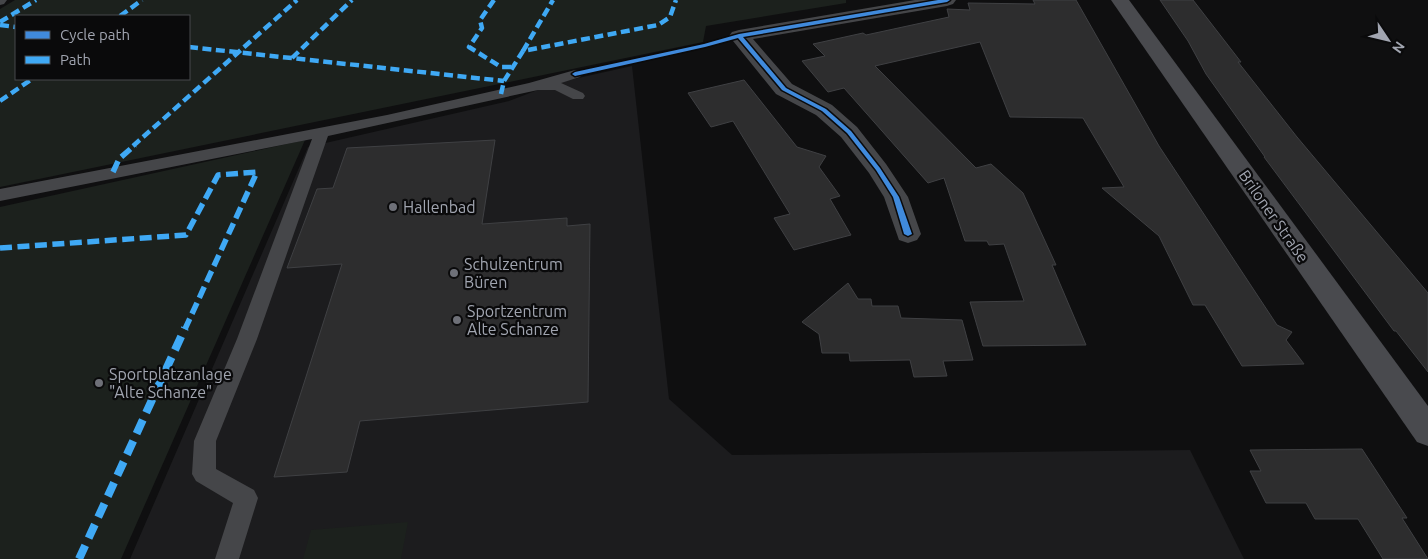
<svg xmlns="http://www.w3.org/2000/svg" width="1428" height="559" font-family="Ubuntu,sans-serif">
<style>
.built{fill:#1c1c1e}
.green{fill:#1c211d;fill-rule:evenodd}
.building{fill:#2d2d2e;stroke:#3f4043}
.lines{fill:none;stroke-linecap:round;stroke-linejoin:round}
.service{fill:#454649;fill-rule:evenodd}
.minor{fill:#454649;fill-rule:evenodd}
.secondary{fill:#494a4e;fill-rule:evenodd}
.quiet-far2{stroke:#3fa9f5;stroke-width:4.5;stroke-dasharray:9 4.5;stroke-linecap:butt}
.quiet-far1{stroke:#3fa9f5;stroke-width:5.5;stroke-dasharray:12 5.5;stroke-linecap:butt}
.quiet{stroke:#3fa9f5;stroke-width:8;stroke-dasharray:15 8;stroke-linecap:butt}
.cycleway-casing{stroke:#0a0a0b;stroke-width:3}
.cycleway{fill:#408adc;fill-rule:evenodd}
.poi-dot{fill:#6e7078;stroke:#0a0a0b;stroke-width:2}
.labels{text-anchor:middle;stroke-width:4.5;stroke-linejoin:round;paint-order:stroke}
.poi-label{font-size:16px;fill:#a1a5b0;stroke:#0a0a0b;text-anchor:start}
.street-label{font-size:16px;fill:#a1a5b0;stroke:#0a0a0b}
</style>
<rect width="100%" height="100%" fill="#0f0f10"/>
<!-- built -->
<polygon class="built" points="632,66 669,399 732,455 1190,450 1244,559 130,559 308,147 509,101 556,83"/>
<!-- green -->
<g class="green">
<path d="M15,0H846V3L706,26L703,42L0,187V9ZM16,16H189V79H16Z"/>
<polygon points="305,140 121,559 0,559 0,207"/>
<polygon points="408,522 401,559 303,559 311,530"/>
</g>
<!-- building -->
<g class="building">
<polygon points="1033,0 1076,0 1159,146 1277,325 1292,332 1286,340 1304,364 1242,366 1205,305 1193,305 1159,236 1102,188 1124,187 1083,118 1010,117 980,42 875,66 976,168 991,164 1023,193 1056,265 1052,265 1086,345 983,346 970,302 1024,301 1004,244 989,245 987,241 965,241 944,178 928,183 844,88 828,92 802,61 825,56 813,44 863,33 866,35 949,17 947,9 970,10 968,3 1035,4"/>
<polygon points="1160,0 1193,0 1241,62 1238,62 1297,137 1428,293 1428,372 1396,331 1394,331 1264,157 1265,157 1206,74 1188,41"/>
<polygon points="744,80 797,147 826,156 819,167 840,196 830,199 851,235 794,250 774,218 790,214 733,121 711,127 688,93"/>
<polygon points="495,140 482,224 567,218 567,226 590,224 588,402 360,421 347,472 274,477 342,264 287,268 317,189 333,188 347,148"/>
<polygon points="848,283 858,299 871,299 872,306 898,306 901,318 962,320 973,360 943,361 947,376 914,377 910,360 850,361 849,353 822,353 819,334 802,322"/>
<polygon points="1362,449 1407,518 1402,518 1428,559 1383,559 1358,519 1315,519 1306,503 1266,503 1250,471 1261,471 1250,450"/>
</g>
<g class="lines">
<!-- service -->
<g class="service">
<polygon points="0,0 7,0 4,4 0,5"/>
<polygon points="575,70 580,71 582,74 580,77 561,83 583,93 585,96 583,99 573,99 555,90 538,90 328,136 257,339 216,441 216,469 254,490 258,498 239,559 215,559 233,503 196,481 192,474 194,441 237,339 312,139 0,201 0,189 387,115 529,83"/>
</g>
<!-- minor -->
<polygon class="minor" points="915,0 956,0 953,4 947,6 753,39 792,84 832,105 857,127 886,164 908,197 921,234 917,240 908,243 899,240 884,197 869,173 841,137 816,115 776,94 729,36 732,32 739,30"/>
<!-- secondary -->
<polygon class="secondary" points="1111,0 1129,0 1428,406 1428,446 1417,442"/>
<!-- quiet-far2 -->
<g class="quiet-far2">
<polyline points="494,0 480,20 482,28 469,47 501,67 513,67"/>
<polyline points="120,16 142,0"/>
<polyline points="0,22 36,0"/>
<polyline points="0,25 16,27"/>
<polyline points="189,47 504,81"/>
<polyline points="523,51 553,0"/>
<polyline points="292,58 352,0"/>
<polyline points="501,94 504,81 523,51 658,25 670,17 676,0"/>
<polyline points="0,101 32,79"/>
<polyline points="133,146 297,0"/>
</g>
<!-- quiet-far1 -->
<g class="quiet-far1">
<polyline points="113,172 119,159 135,145"/>
<polyline points="0,248 186,235 218,175 257,172 185,329"/>
</g>
<!-- quiet -->
<polyline class="quiet" points="79,559 185,328"/>
<defs>
<polygon id="cycleway" points="938,0 950,0 947,2 743,37 786,88 826,109 851,131 880,168 899,197 912,234 908,236 904,234 893,197 876,170 847,133 822,111 782,90 738,38 705,47 575,76 572,74 575,72 704,44 739,34"/>
</defs>
<!-- cycleway casing -->
<use href="#cycleway" class="cycleway-casing"/>
<!-- cycleway -->
<use href="#cycleway" class="cycleway"/>
</g>
<!-- markers -->
<g class="poi-dot">
<circle cx="393" cy="207" r="5"/>
<circle cx="454" cy="273" r="5"/>
<circle cx="457" cy="320" r="5"/>
<circle cx="99" cy="383" r="5"/>
</g>
<g class="labels">
<!-- poi labels -->
<g class="poi-label">
<text x="403" y="213">Hallenbad</text>
<text x="464" y="270">Schulzentrum<tspan x="464" dy="18">Büren</tspan></text>
<text x="467" y="317">Sportzentrum<tspan x="467" dy="18">Alte Schanze</tspan></text>
<text x="109" y="380">Sportplatzanlage<tspan x="109" dy="18">"Alte Schanze"</tspan></text>
</g>
<!-- street labels -->
<g class="street-label">
<text transform="translate(1274 216) rotate(55)" y="6">Briloner Straße</text>
</g>
</g>
<!-- legend -->
<rect x="15" y="15" width="175" height="65" fill="#0a0a0b" stroke="#46484d"/>
<rect x="25" y="31" width="25" height="8" fill="#408adc" stroke="#46484d"/>
<text x="60" y="40" font-size="15" fill="#a1a5b0">Cycle path</text>
<rect x="25" y="56" width="25" height="8" fill="#3fa9f5" stroke="#46484d"/>
<text x="60" y="65" font-size="15" fill="#a1a5b0">Path</text>
<!-- north arrow -->
<g transform="translate(1388 40) rotate(125)" stroke="#0a0a0b" stroke-width="4" paint-order="stroke">
<path d="M0-4L9 19L0 12L-9 19Z" fill="#a1a5b0"/>
<text y="-8" font-size="14" font-weight="bold" text-anchor="middle" fill="#a1a5b0">N</text>
</g>
</svg>
